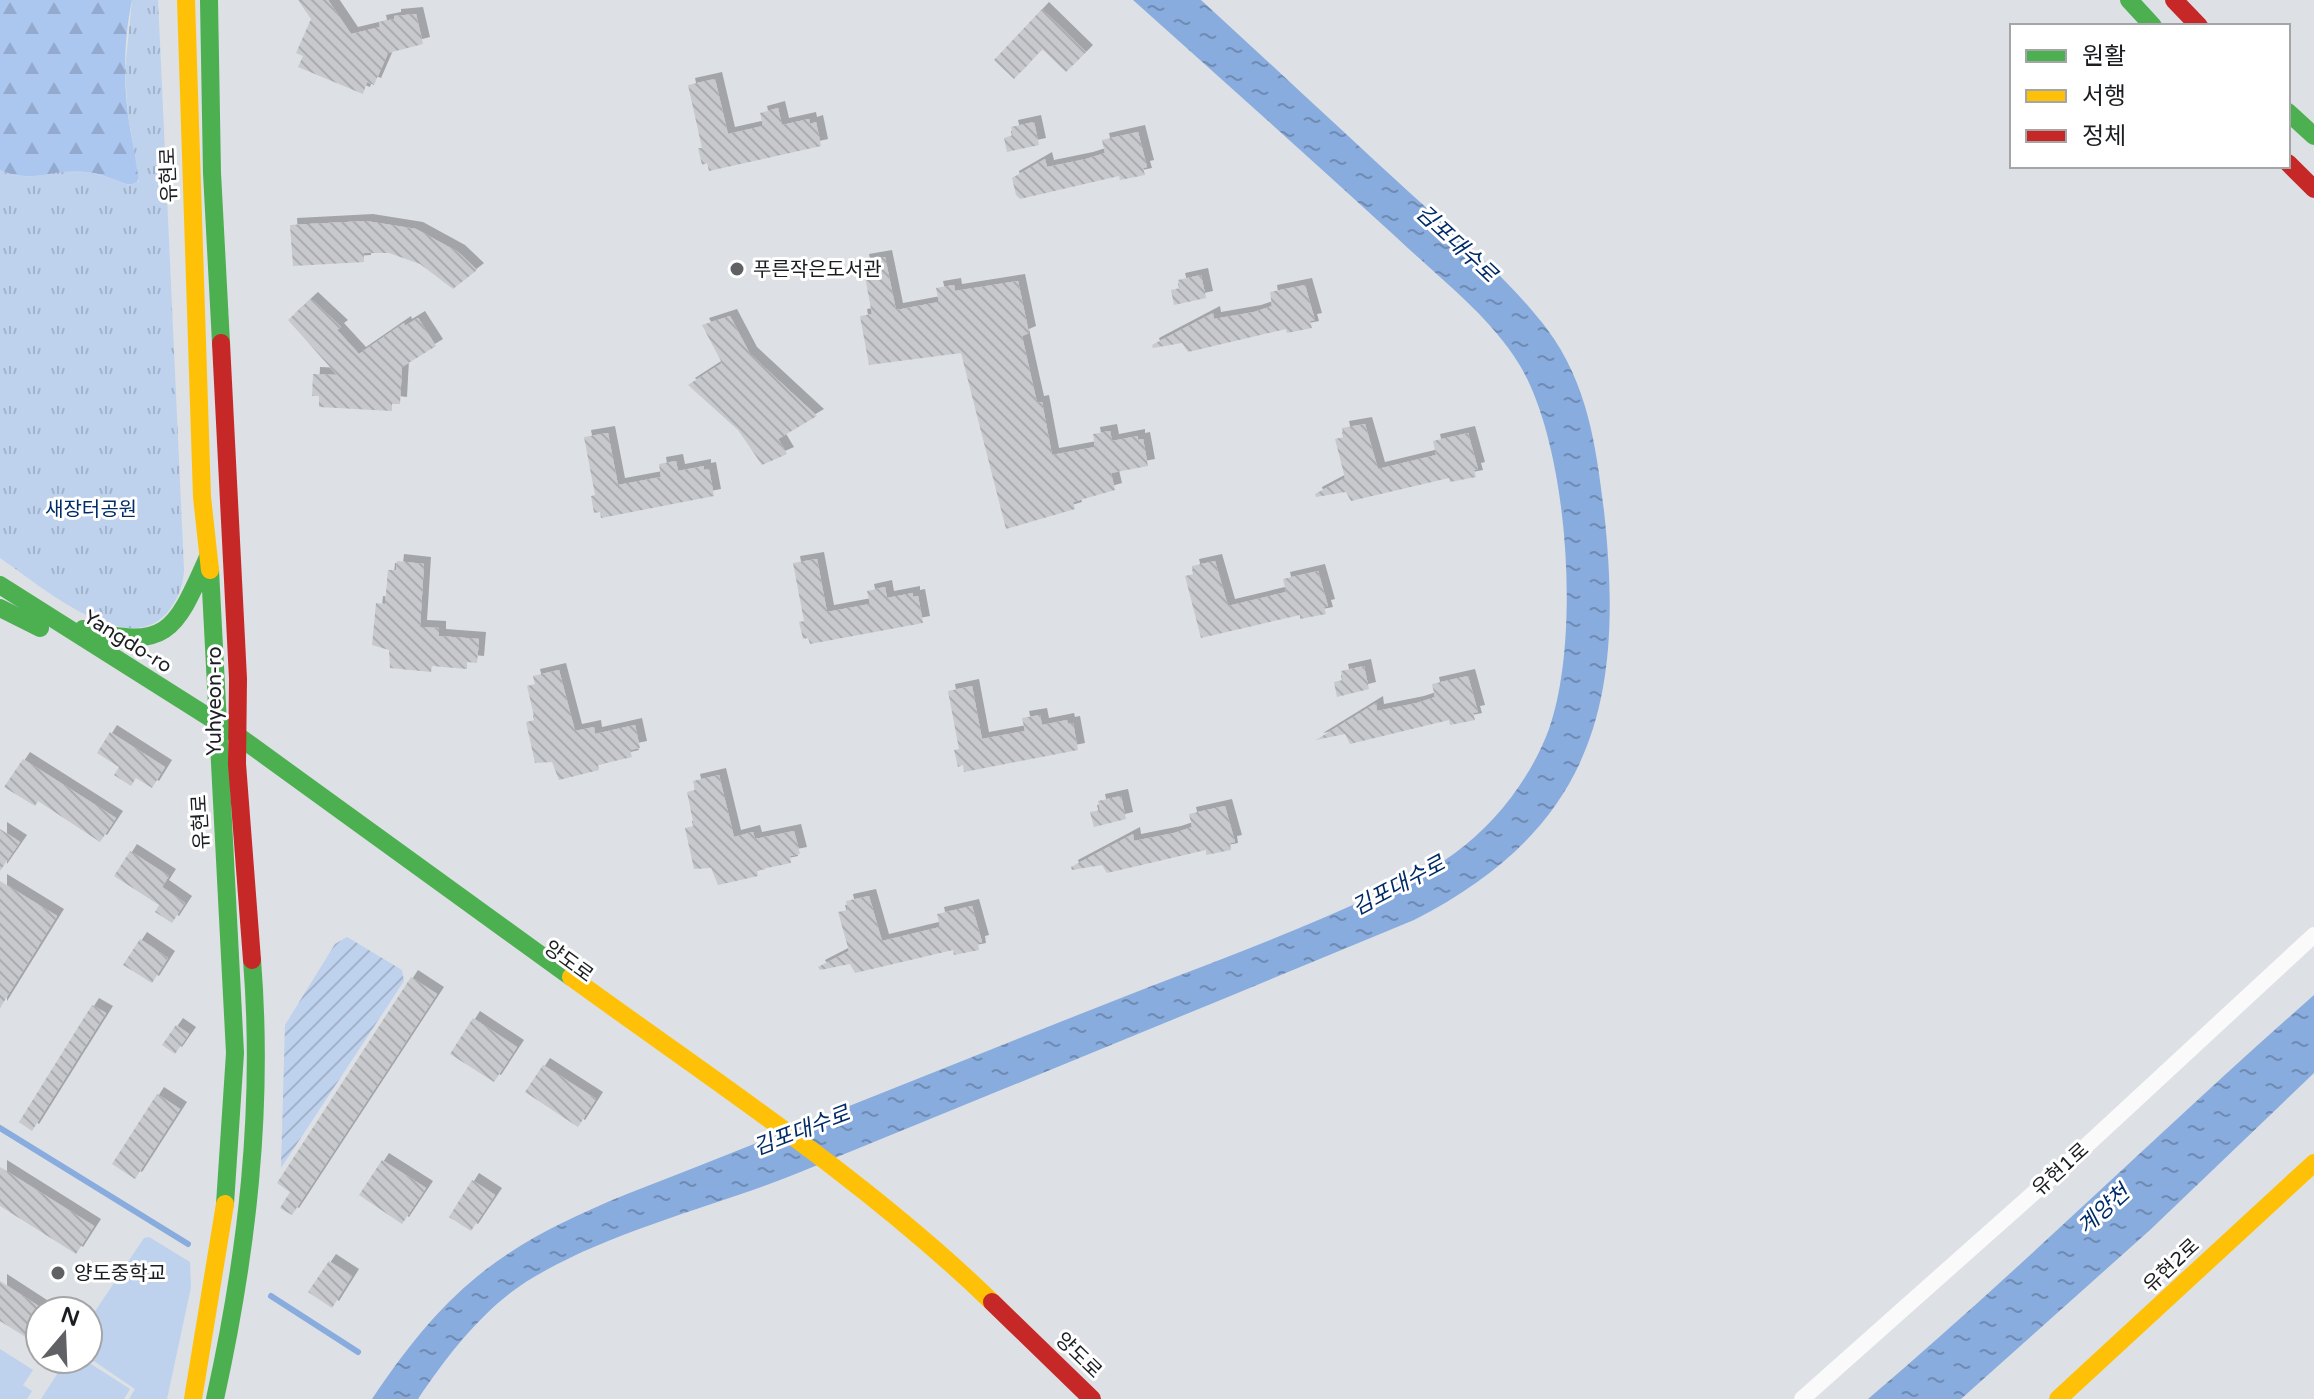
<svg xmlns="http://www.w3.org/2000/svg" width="2314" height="1399" font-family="'Varela Round','Noto Sans KR',sans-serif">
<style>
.grass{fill:#bed1ed}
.forest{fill:url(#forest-firs)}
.park{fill:url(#park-tufts)}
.garden{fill:url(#garden-furrows)}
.water{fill:url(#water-ripples)}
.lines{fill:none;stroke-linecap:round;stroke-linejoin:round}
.stream{stroke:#89acde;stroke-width:6}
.building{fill:url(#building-back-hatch);filter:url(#shadow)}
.street{stroke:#fafafb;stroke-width:16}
.fast{stroke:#4caf50;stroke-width:18}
.slow{stroke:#ffc107;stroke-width:18}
.jam{stroke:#c62828;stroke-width:18}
.poi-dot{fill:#5f6165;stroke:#fff;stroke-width:3}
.labels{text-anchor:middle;stroke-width:6;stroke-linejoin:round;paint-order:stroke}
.street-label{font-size:20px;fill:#1b1d20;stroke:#fff}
.poi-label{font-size:20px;fill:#1b1d20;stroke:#fff;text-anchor:start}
.park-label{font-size:20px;fill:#002c69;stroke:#fff}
.water-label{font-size:22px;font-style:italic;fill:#002b68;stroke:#fff}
</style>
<defs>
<pattern id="forest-firs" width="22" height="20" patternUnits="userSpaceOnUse" patternTransform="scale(2)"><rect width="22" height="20" fill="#abc7f0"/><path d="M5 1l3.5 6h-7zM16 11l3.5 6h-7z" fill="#93aace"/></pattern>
<pattern id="park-tufts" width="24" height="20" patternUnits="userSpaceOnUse" patternTransform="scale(2)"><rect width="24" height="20" fill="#bed1ed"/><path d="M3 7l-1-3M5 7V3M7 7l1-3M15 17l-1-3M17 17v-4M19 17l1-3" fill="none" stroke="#a3b3cb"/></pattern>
<pattern id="garden-furrows" width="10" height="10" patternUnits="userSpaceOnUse" patternTransform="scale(2)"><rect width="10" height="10" fill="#bed1ed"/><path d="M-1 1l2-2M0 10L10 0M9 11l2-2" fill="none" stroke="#a3b3cb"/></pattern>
<pattern id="water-ripples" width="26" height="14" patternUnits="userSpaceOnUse" patternTransform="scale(2)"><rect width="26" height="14" fill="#89acde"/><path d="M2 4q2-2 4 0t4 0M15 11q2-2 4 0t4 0" fill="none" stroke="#6f8bb4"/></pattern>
<pattern id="building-back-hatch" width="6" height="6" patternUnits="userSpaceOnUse" patternTransform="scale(2)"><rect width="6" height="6" fill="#c7c9cd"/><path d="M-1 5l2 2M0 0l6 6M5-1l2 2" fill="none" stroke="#aaacb0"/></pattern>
<filter id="shadow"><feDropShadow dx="7" dy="-7" stdDeviation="0" flood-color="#0004"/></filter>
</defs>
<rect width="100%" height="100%" fill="#dde0e4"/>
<!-- grass -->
<g class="grass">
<polygon points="149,1237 190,1262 191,1287 167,1399 129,1399 135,1389 88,1357 88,1322 144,1238"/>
<polygon points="0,1349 33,1370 23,1385 32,1391 27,1399 0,1399"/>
<polygon points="67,1359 83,1359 130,1389 124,1399 41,1399"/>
</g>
<!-- forest -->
<path class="forest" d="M0,0H132C120,57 124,119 141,175L135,185C121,185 107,175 93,173C58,167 33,185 0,170Z"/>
<!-- park -->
<path class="park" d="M132,0H158L184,570C183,586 179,596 170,609C130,664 40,585 0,558V170C30,183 44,172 74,171C94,171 112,178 129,185L139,181L128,115L125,70Z"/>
<!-- garden -->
<polygon class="garden" points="347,937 402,970 404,981 281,1168 285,1025 335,944"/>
<!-- water -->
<g class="water">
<path d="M1133,0H1201C1271,64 1340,129 1410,193C1457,236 1508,278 1547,329C1588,384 1596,446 1604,511C1625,702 1594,828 1414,920C1209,1005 1004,1089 798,1173C711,1208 615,1229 534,1277C486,1305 449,1353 418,1399H372C448,1286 502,1245 627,1194C801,1126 975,1055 1149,987C1225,958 1302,929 1377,894C1403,882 1431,871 1455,853C1496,823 1532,776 1549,729C1581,640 1569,445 1519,364C1490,316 1437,276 1396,237C1309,157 1221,79 1133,0Z"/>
<path d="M2314,995V1073L2150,1230L1961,1399H1868C2021,1269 2163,1128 2314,995Z"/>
</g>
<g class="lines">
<!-- stream -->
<g class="stream">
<polyline points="0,1128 188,1244"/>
<polyline points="271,1296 358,1352"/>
</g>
</g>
<!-- building -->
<g class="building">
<polygon points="298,0 328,0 351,34 380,27 379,22 394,19 394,16 416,14 423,44 388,53 374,85 367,82 363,94 298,67 303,56 296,53 311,19"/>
<polygon points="1042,9 1086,52 1066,72 1042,49 1014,79 994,60"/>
<polygon points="715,79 728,134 763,126 760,113 778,108 782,125 809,119 810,124 816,122 821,146 709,171 707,163 702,165 698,148 702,148 688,85"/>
<polygon points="1034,122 1039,145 1007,152 1004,138 1013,135 1011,127"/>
<polygon points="1138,132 1147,167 1143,168 1145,175 1120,180 1119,176 1020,199 1016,195 1012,178 1045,159 1047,167 1086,159 1105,153 1102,140"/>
<polygon points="366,221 416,229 458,252 477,270 453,289 420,264 389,253 364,253 364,262 293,266 290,225"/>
<polygon points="885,257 896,310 939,302 936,288 954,285 955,291 1018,281 1029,333 1022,336 1037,403 1042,402 1052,455 1095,447 1093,434 1110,431 1112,441 1138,436 1138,440 1143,439 1148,466 1111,473 1115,490 1073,502 1075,509 1006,529 961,353 869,365 860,316 872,314 862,261"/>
<polygon points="1201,275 1206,298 1174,305 1171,290 1180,288 1178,280"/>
<polygon points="1305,285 1315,320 1310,321 1312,328 1287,333 1286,329 1188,352 1182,343 1153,348 1152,345 1213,313 1214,319 1254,312 1272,306 1270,292"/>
<polygon points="311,299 341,327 337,330 359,354 404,323 405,326 418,318 436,346 402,367 400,404 392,403 392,411 319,407 319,396 312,396 313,374 337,375 288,320"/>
<polygon points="730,316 750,354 817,416 778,439 787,454 762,465 738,430 688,385 722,363 702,325"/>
<polygon points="1365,424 1378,469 1436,455 1433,441 1468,433 1478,469 1474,470 1476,477 1450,482 1449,478 1351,501 1346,492 1316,497 1315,494 1345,478 1335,439 1344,437 1342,428"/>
<polygon points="608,433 618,485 661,477 659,464 676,461 678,471 704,466 704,470 709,469 714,496 601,518 600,512 594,513 591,496 595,495 584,437"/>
<polygon points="817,559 827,612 870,604 867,591 885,587 887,598 913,593 913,597 918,596 923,623 810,644 808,638 803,639 799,622 804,621 793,563"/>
<polygon points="397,561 424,564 420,627 439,628 439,636 479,639 477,663 467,662 467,669 432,666 431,672 390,668 389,650 372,645 376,603 385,604 388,570 396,570"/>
<polygon points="1215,561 1228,606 1286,592 1283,579 1318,571 1328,606 1324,607 1326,614 1300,619 1300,615 1201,638 1185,576 1194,574 1192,566"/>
<polygon points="1364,666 1369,689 1337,697 1334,682 1343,680 1341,671"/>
<polygon points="559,670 575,731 594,727 595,734 635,725 640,748 630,750 632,757 598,765 599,770 559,780 552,762 535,763 526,722 535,720 527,686 535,684 533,676"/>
<polygon points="1468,676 1478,712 1473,713 1475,720 1450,725 1449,720 1350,744 1345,734 1316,740 1376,703 1377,711 1417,703 1435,697 1432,684"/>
<polygon points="972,686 982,739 1025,731 1022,718 1040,715 1042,725 1067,720 1068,724 1073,723 1078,750 964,772 963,765 958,767 954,750 959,749 948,691"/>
<polygon points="110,732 165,767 152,788 136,778 131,786 114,775 119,767 97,753"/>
<polygon points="23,759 116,818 100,842 38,801 35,806 4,787"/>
<polygon points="719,775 734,837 753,832 755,839 794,831 800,854 790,856 791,863 757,870 758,876 718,885 711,868 694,869 685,828 694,826 687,792 695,790 693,781"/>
<polygon points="1121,796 1126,819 1094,827 1090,812 1100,810 1098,801"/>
<polygon points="1225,806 1235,842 1230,843 1231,850 1206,855 1206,850 1107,873 1102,865 1072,870 1071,867 1133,834 1134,841 1174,833 1192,827 1189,814"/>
<polygon points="0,829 20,842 0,871"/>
<polygon points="130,851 169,876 162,887 185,903 172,923 155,912 159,905 114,876"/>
<polygon points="0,881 57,916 0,1008"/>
<polygon points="869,896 882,941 940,927 937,914 972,906 982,942 978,943 979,950 954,955 953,950 855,973 850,964 820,970 818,967 849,951 838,912 848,910 846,901"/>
<polygon points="140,939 168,958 152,983 123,965"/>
<polygon points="411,977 437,994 292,1215 280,1208 290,1192 277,1183"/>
<polygon points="92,1005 106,1013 32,1131 19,1122"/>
<polygon points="473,1018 517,1047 494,1082 450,1054"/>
<polygon points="176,1025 189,1034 175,1054 162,1045"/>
<polygon points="543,1065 596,1099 578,1127 525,1092"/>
<polygon points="157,1094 180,1109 135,1179 112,1164"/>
<polygon points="382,1160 426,1188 402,1224 359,1195"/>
<polygon points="0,1167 94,1226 76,1254 0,1206"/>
<polygon points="472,1180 495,1195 471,1231 449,1217"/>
<polygon points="329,1261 352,1276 332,1308 308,1292"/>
<polygon points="0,1281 40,1307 40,1346 0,1321"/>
</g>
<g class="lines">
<!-- street -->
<polyline class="street" points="1802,1399 2073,1158 2314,935"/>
<!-- fast -->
<g class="fast">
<polyline points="209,0 212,173 221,343"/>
<polyline points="2129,0 2153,26"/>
<polyline points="2288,112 2314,136"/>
<polyline points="210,570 235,1053 225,1204"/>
<polyline points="0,585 234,733 571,977"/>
<polyline points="0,608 40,628"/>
<path d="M83,629C168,651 175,631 208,557"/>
<path d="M215,1399C247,1254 264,1109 252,960"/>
</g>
<!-- slow -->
<g class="slow">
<polyline points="186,0 202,497 210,570"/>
<path d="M571,977C714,1081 865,1179 992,1302"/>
<polyline points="193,1399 225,1204"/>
<polyline points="2058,1399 2314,1163"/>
</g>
<!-- jam -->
<g class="jam">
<polyline points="2174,0 2199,26"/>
<polyline points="2288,163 2314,189"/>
<polyline points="221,343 238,679 237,764 252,960"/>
<polyline points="992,1302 1092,1399"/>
</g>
</g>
<!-- markers -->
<g class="poi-dot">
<circle cx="737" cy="269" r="8"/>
<circle cx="58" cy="1273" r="8"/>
</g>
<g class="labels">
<!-- street labels -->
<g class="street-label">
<text transform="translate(168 175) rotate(-92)" y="7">유현로</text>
<text transform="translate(128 641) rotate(32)" y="7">Yangdo-ro</text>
<text transform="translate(214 701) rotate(-90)" y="7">Yuhyeon-ro</text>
<text transform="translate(200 822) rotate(-93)" y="7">유현로</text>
<text transform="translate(569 961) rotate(36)" y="7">양도로</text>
<text transform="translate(2060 1169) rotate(-42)" y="7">유현1로</text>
<text transform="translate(2171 1265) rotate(-43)" y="7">유현2로</text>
<text transform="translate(1079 1355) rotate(44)" y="7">양도로</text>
</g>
<!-- poi labels -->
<g class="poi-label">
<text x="753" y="276">푸른작은도서관</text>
<text x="74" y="1280">양도중학교</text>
</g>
<!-- park labels -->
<g class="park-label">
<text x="91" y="516">새장터공원</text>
</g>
<!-- water labels -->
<g class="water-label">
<text transform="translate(1457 243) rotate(43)" y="8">김포대수로</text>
<text transform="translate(1398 885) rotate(-28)" y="8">김포대수로</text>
<text transform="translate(801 1130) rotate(-21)" y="8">김포대수로</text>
<text transform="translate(2103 1209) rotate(-42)" y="8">계양천</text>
</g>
</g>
<!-- legend -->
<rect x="2010" y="24" width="280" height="144" fill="#ffffff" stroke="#a4a5a6" stroke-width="2"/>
<rect x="2026" y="50" width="40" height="12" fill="#4caf50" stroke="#a4a5a6" stroke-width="2"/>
<text x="2082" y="64" font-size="24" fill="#1b1d20">원활</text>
<rect x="2026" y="90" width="40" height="12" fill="#ffc107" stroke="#a4a5a6" stroke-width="2"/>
<text x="2082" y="104" font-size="24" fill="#1b1d20">서행</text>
<rect x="2026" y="130" width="40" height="12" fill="#c62828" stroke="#a4a5a6" stroke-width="2"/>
<text x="2082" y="144" font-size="24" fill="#1b1d20">정체</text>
<!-- north arrow -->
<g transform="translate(64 1335) rotate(19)"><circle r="38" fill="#ffffff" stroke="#a4a5a6" stroke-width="2"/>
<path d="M0-6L14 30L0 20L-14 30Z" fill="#5f6165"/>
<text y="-12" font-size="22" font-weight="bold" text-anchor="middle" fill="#1b1d20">N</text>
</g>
</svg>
